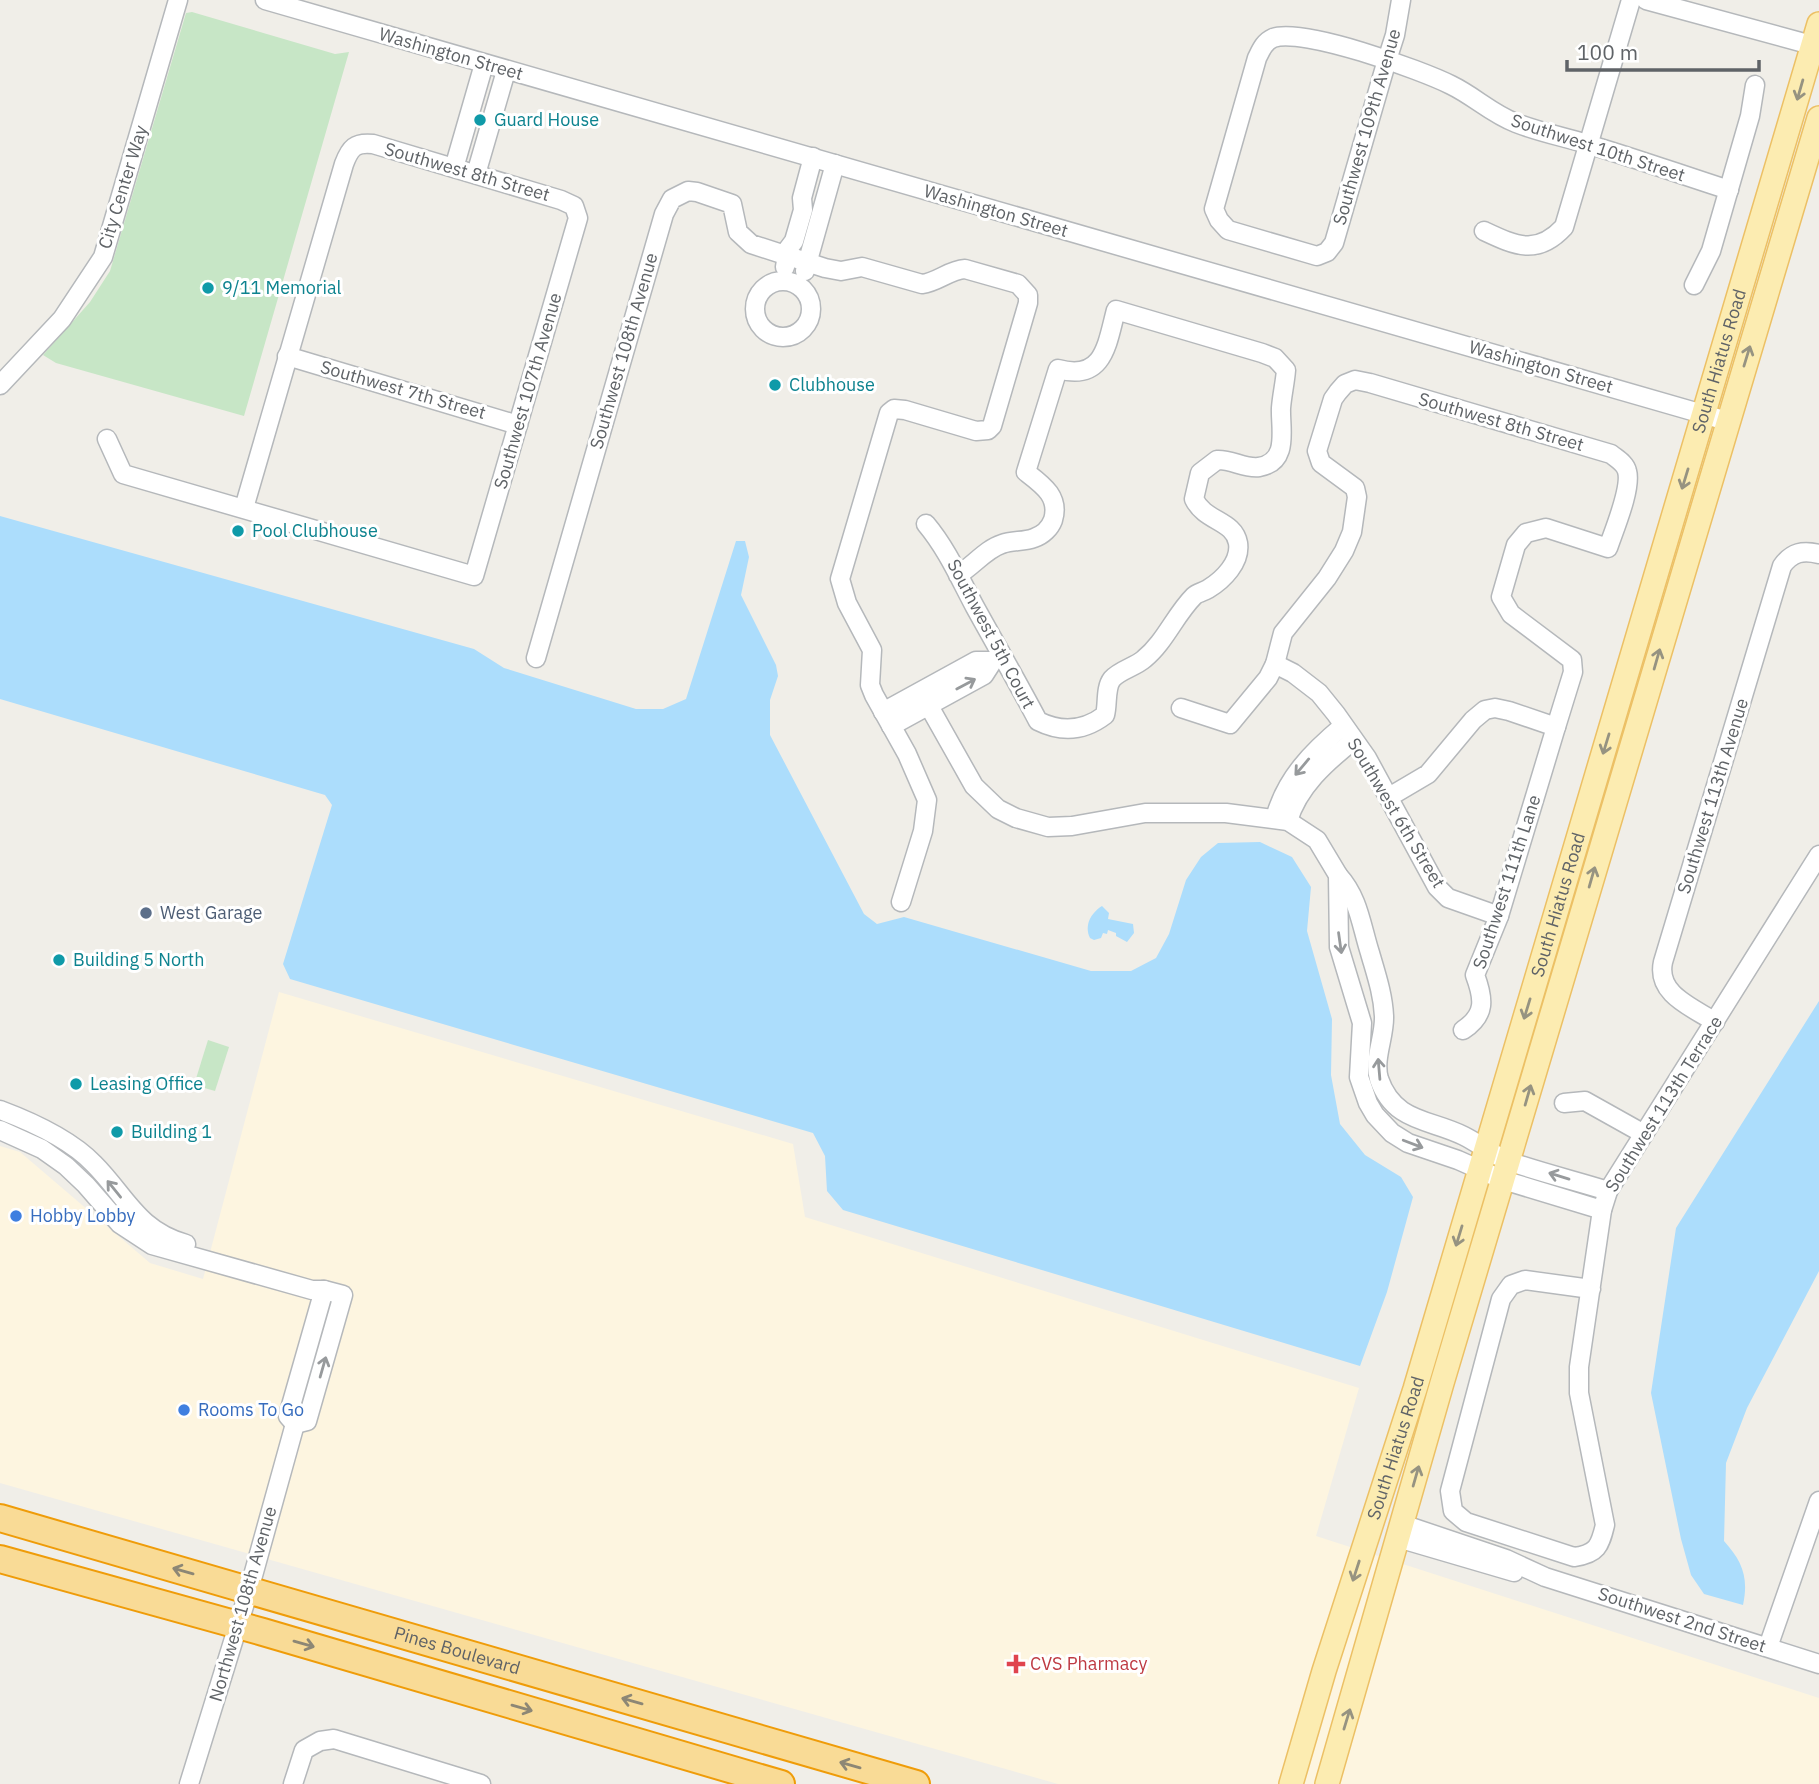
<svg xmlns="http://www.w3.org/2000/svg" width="1819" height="1784" font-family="'IBM Plex Sans',sans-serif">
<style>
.commercial{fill:#fdf5e0}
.green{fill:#c7e6c6}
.water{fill:#acddfc}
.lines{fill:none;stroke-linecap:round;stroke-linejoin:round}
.minor-casing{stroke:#b5b8bb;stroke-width:21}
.major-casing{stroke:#ecc065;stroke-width:26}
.highway-casing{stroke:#ef9c09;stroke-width:30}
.minor{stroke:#fff;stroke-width:18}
.major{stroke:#fcecb1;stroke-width:23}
.highway{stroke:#f9db96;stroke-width:26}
.oneway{stroke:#969381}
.oneway2{stroke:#979a9c}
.oneway3{stroke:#8d8775}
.culture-dot{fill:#0f9aa8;stroke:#fff;stroke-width:2.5}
.service-dot{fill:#5c6f8a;stroke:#fff;stroke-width:2.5}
.shop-dot{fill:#3f7fe0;stroke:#fff;stroke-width:2.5}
.health-dot{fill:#e0444e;stroke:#fff;stroke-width:2.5}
.labels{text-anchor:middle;stroke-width:6;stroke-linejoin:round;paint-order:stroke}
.street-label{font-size:18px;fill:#5f6367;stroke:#fff}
.culture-label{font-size:18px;fill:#0d838f;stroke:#fff;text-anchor:start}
.service-label{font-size:18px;fill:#4e5e75;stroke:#fff;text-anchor:start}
.shop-label{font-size:18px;fill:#366cbe;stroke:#fff;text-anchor:start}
.health-label{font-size:18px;fill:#be3a42;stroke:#fff;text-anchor:start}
</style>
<rect width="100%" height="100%" fill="#f0eee8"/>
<!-- commercial -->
<polygon class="commercial" points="279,992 793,1144 805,1217 1359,1388 1316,1536 1819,1698 1819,1784 1058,1784 0,1483 0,1146 20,1152 150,1263 203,1279"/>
<!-- green -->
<g class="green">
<polygon points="192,12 335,54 349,52 244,416 56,363 43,355 90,302 110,271 186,13"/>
<polygon points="208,1040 229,1047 215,1091 194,1085"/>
</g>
<!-- water -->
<g class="water">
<polygon points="0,516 474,649 504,668 636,709 663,709 686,699 736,541 745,541 749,557 741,595 776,665 778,676 770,700 770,735 864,914 877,924 904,917 1091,971 1131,971 1156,958 1169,934 1186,880 1201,857 1218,843 1260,842 1292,857 1311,887 1307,931 1332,1019 1331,1075 1340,1124 1365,1155 1401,1177 1413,1197 1387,1292 1360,1366 843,1210 827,1191 825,1156 813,1133 290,979 283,964 332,805 325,795 0,699"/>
<path d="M1102,906L1109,913L1108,919L1133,924L1134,933L1127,942L1116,936V933L1108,930L1107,934L1103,933L1101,938L1094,940L1090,938C1084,925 1091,913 1102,906Z"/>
<path d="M1819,1001V1271L1747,1408L1726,1463L1724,1541C1742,1561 1749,1577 1743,1605L1704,1594L1691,1575L1681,1539L1651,1393L1676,1228Z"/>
</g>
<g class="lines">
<defs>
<g id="minor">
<polyline points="265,0 1727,421"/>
<path d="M1401,0L1395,35L1387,60L1334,243L1327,252L1317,256L1228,230L1219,220L1214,209L1257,58C1261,50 1264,42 1273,38C1302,27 1421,70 1451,85C1474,96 1492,114 1516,123C1539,132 1564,137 1587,144C1635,158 1682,175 1729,190"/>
<polyline points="1646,0 1819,47"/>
<polyline points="454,168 484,64"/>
<polyline points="476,174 506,71"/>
<path d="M1484,231C1516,246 1537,256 1564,227L1631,0"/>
<polyline points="785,267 788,249 794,241 803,210 802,198 813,157"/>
<polyline points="805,271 835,164"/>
<circle cx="783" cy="309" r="28"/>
<polyline points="1694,285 1711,251 1750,116 1755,85"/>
<polyline points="287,356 518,425"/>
<polyline points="0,385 62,319 103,257 178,0"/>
<path d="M107,439L123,474L474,576L578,218L574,206L561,200L373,144C355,142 350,148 344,164L244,508"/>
<path d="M926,524C947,549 960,579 975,607C996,645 1018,683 1038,721C1062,733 1084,731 1105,715C1108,704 1105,688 1112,679C1120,670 1135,667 1144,659C1165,642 1175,615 1194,596C1197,593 1203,592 1208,589C1223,580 1241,562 1238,543C1234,520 1205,522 1194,499L1200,473L1217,460C1231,459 1245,469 1259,467C1290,462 1280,428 1281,408C1282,395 1285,383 1286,370L1275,358L1262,353L1116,310C1107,344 1104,382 1058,369L1026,472C1043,485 1060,497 1053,520C1050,528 1043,535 1034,538C1024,542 1012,540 1002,544C986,549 973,566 958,575"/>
<path d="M536,658L664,214L672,199L688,191L697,192L732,204L738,232L751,244L825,268L841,271L862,267L922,284C938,282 949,270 965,269L1018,284L1028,295V303L992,426L988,430L976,431L905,410L894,409L889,413L840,579L847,603L872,650L870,685L874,695L907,754L927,800L923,831L901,902"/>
<polyline points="1275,664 1293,673 1319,693 1336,714 1367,758 1437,887 1448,898 1499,916"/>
<polyline points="921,692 974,786 998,809 1016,818 1048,827 1072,826 1145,813 1226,813 1288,821 1317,840 1338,875 1339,947 1362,1023 1359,1077 1368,1103 1375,1115 1392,1133 1408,1143 1458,1160 1503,1180 1602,1210"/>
<path d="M1181,708L1230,724L1268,678L1275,664L1283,633L1327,578L1344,551L1352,532L1357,497L1355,488L1321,463L1317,451L1333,399L1338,392L1345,384L1355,380L1370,383L1611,454C1617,459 1625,463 1627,471C1632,488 1614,530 1608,548L1546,528L1526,533L1516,545L1501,597L1511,614L1572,660L1573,672L1556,727L1509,711L1495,708L1485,710L1473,720L1428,774L1389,797"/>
<polyline points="883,712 976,661 993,661"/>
<polyline points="891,726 984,675 993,661 1002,656"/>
<path d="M1275,818C1286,778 1312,752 1343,726"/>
<path d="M1288,821C1298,787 1326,762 1353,741"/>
<path d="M1338,875C1359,898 1361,925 1370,953C1376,974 1383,994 1384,1016C1385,1036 1373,1059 1379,1079C1394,1123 1431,1119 1464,1136C1480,1144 1494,1156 1511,1162C1543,1173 1576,1181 1608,1191"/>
<path d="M1715,1022C1692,1007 1656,994 1663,962L1782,566C1792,552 1803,550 1819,554"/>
<path d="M1463,1030C1486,1015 1484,999 1475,975L1499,916L1556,727"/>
<polyline points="1564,1103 1585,1101 1644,1134"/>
<path d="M0,1110C32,1122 70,1139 94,1164C126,1196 137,1230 186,1244"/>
<polyline points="0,1130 42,1149 66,1166 86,1185 120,1224 152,1245 312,1290 324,1290 343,1295 307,1421 295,1424"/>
<path d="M1591,1289L1525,1280L1511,1285L1501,1299L1450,1491L1453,1511L1466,1522L1574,1557C1597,1554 1600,1546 1605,1525L1579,1393V1367L1602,1210L1608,1191L1819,855"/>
<polyline points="295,1424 288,1416 324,1290"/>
<polyline points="1402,1524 1506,1559 1545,1577 1819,1664"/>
<polyline points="1398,1538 1514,1572"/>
<polyline points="1768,1647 1819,1501"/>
<polyline points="189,1784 249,1590 295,1424"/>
<polyline points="293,1784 304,1750 320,1741 334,1739 481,1784"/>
</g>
<g id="major">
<path id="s1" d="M1291,1784L1324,1671L1415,1389L1819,24"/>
<polyline points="1327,1784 1442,1383 1819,118"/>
</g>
<g id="highway">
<path id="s2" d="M0,1518L916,1784"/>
<polyline points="0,1559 263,1632 781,1784"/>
</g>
</defs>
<!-- minor casing -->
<use href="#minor" class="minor-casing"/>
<!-- major casing -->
<use href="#major" class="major-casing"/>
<!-- highway casing -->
<use href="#highway" class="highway-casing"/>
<!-- minor -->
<use href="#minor" class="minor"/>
<!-- major -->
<use href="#major" class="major"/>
<!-- highway -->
<use href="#highway" class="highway"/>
</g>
<!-- one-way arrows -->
<defs><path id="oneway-shaft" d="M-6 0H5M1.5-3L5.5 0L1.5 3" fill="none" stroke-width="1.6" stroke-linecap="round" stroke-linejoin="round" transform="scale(1.75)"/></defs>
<g class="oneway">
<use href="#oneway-shaft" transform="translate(1800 90) rotate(106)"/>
<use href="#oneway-shaft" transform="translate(1747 356) rotate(-73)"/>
<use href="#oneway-shaft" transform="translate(1685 479) rotate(107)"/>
<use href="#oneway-shaft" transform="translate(1657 659) rotate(-74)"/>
<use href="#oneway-shaft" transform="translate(1606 744) rotate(107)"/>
<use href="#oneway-shaft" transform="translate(1592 877) rotate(-74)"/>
<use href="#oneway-shaft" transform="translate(1527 1009) rotate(107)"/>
<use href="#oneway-shaft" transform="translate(1528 1095) rotate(-74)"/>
<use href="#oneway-shaft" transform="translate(1459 1236) rotate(107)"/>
<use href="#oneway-shaft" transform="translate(1416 1476) rotate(-74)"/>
<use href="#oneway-shaft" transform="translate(1356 1571) rotate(108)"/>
<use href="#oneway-shaft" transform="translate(1347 1719) rotate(-73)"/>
</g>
<g class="oneway2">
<use href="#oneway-shaft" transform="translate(966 684) rotate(-28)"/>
<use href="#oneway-shaft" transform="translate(1302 767) rotate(130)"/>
<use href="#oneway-shaft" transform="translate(1340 943) rotate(82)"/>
<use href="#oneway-shaft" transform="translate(1379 1069) rotate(-95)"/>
<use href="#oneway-shaft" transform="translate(1413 1144) rotate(21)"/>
<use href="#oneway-shaft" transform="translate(1559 1176) rotate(-163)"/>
<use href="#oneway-shaft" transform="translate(114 1189) rotate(-129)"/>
<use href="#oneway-shaft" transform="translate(323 1367) rotate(-74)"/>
</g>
<g class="oneway3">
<use href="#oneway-shaft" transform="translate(183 1571) rotate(-164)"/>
<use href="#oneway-shaft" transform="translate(304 1644) rotate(16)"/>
<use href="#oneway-shaft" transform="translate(632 1701) rotate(-164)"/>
<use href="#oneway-shaft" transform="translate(522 1708) rotate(16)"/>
<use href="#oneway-shaft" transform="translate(850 1765) rotate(-164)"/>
</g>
<!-- markers -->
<g class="culture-dot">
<circle cx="480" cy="120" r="7"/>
<circle cx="208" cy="288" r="7"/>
<circle cx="775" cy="385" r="7"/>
<circle cx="238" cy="531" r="7"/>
<circle cx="59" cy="960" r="7"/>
<circle cx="76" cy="1084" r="7"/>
<circle cx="117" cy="1132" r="7"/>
</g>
<circle class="service-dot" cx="146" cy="913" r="7"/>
<g class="shop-dot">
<circle cx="16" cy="1216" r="7"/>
<circle cx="184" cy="1410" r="7"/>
</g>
<path class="health-dot" d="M1012.5 1653.5h7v7h7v7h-7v7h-7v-7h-7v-7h7z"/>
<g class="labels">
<!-- street labels -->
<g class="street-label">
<text transform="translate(451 54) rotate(16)" y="6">Washington Street</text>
<text transform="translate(1367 127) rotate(-74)" y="6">Southwest 109th Avenue</text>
<text transform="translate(1598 148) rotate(18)" y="6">Southwest 10th Street</text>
<text transform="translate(467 172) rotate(16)" y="6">Southwest 8th Street</text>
<text transform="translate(123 187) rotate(-73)" y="6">City Center Way</text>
<text transform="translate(996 211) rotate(16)" y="6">Washington Street</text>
<text transform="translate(624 351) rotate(-74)" y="6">Southwest 108th Avenue</text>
<text dy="6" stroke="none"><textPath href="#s1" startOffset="1486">South Hiatus Road</textPath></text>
<text transform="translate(1541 367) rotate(16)" y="6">Washington Street</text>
<text transform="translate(403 390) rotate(16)" y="6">Southwest 7th Street</text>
<text transform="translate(528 391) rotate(-74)" y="6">Southwest 107th Avenue</text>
<text transform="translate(1501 422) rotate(16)" y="6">Southwest 8th Street</text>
<text transform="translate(991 634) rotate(62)" y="6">Southwest 5th Court</text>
<text transform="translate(1713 796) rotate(-73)" y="6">Southwest 113th Avenue</text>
<text transform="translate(1396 813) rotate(59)" y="6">Southwest 6th Street</text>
<text transform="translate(1507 882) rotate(-72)" y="6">Southwest 111th Lane</text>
<text dy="6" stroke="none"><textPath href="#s1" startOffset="919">South Hiatus Road</textPath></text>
<text transform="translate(1664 1104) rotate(-58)" y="6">Southwest 113th Terrace</text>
<text dy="6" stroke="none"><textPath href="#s1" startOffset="352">South Hiatus Road</textPath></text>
<text transform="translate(243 1604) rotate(-74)" y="6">Northwest 108th Avenue</text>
<text transform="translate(1682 1620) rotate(18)" y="6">Southwest 2nd Street</text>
<text dy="6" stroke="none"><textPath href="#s2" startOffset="476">Pines Boulevard</textPath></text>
</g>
<!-- culture labels -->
<g class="culture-label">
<text x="494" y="126">Guard House</text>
<text x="222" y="294">9/11 Memorial</text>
<text x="789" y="391">Clubhouse</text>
<text x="252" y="537">Pool Clubhouse</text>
<text x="73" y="966">Building 5 North</text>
<text x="90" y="1090">Leasing Office</text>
<text x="131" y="1138">Building 1</text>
</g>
<!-- service labels -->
<g class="service-label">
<text x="160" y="919">West Garage</text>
</g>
<!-- shop labels -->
<g class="shop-label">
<text x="30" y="1222">Hobby Lobby</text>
<text x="198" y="1416">Rooms To Go</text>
</g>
<!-- health labels -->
<g class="health-label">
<text x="1030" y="1670">CVS Pharmacy</text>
</g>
</g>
<!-- scale -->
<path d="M1567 60v10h192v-10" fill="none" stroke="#5f6367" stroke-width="3.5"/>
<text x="1577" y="60" font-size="21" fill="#5f6367" stroke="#ffffff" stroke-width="5" paint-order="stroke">100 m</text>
</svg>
